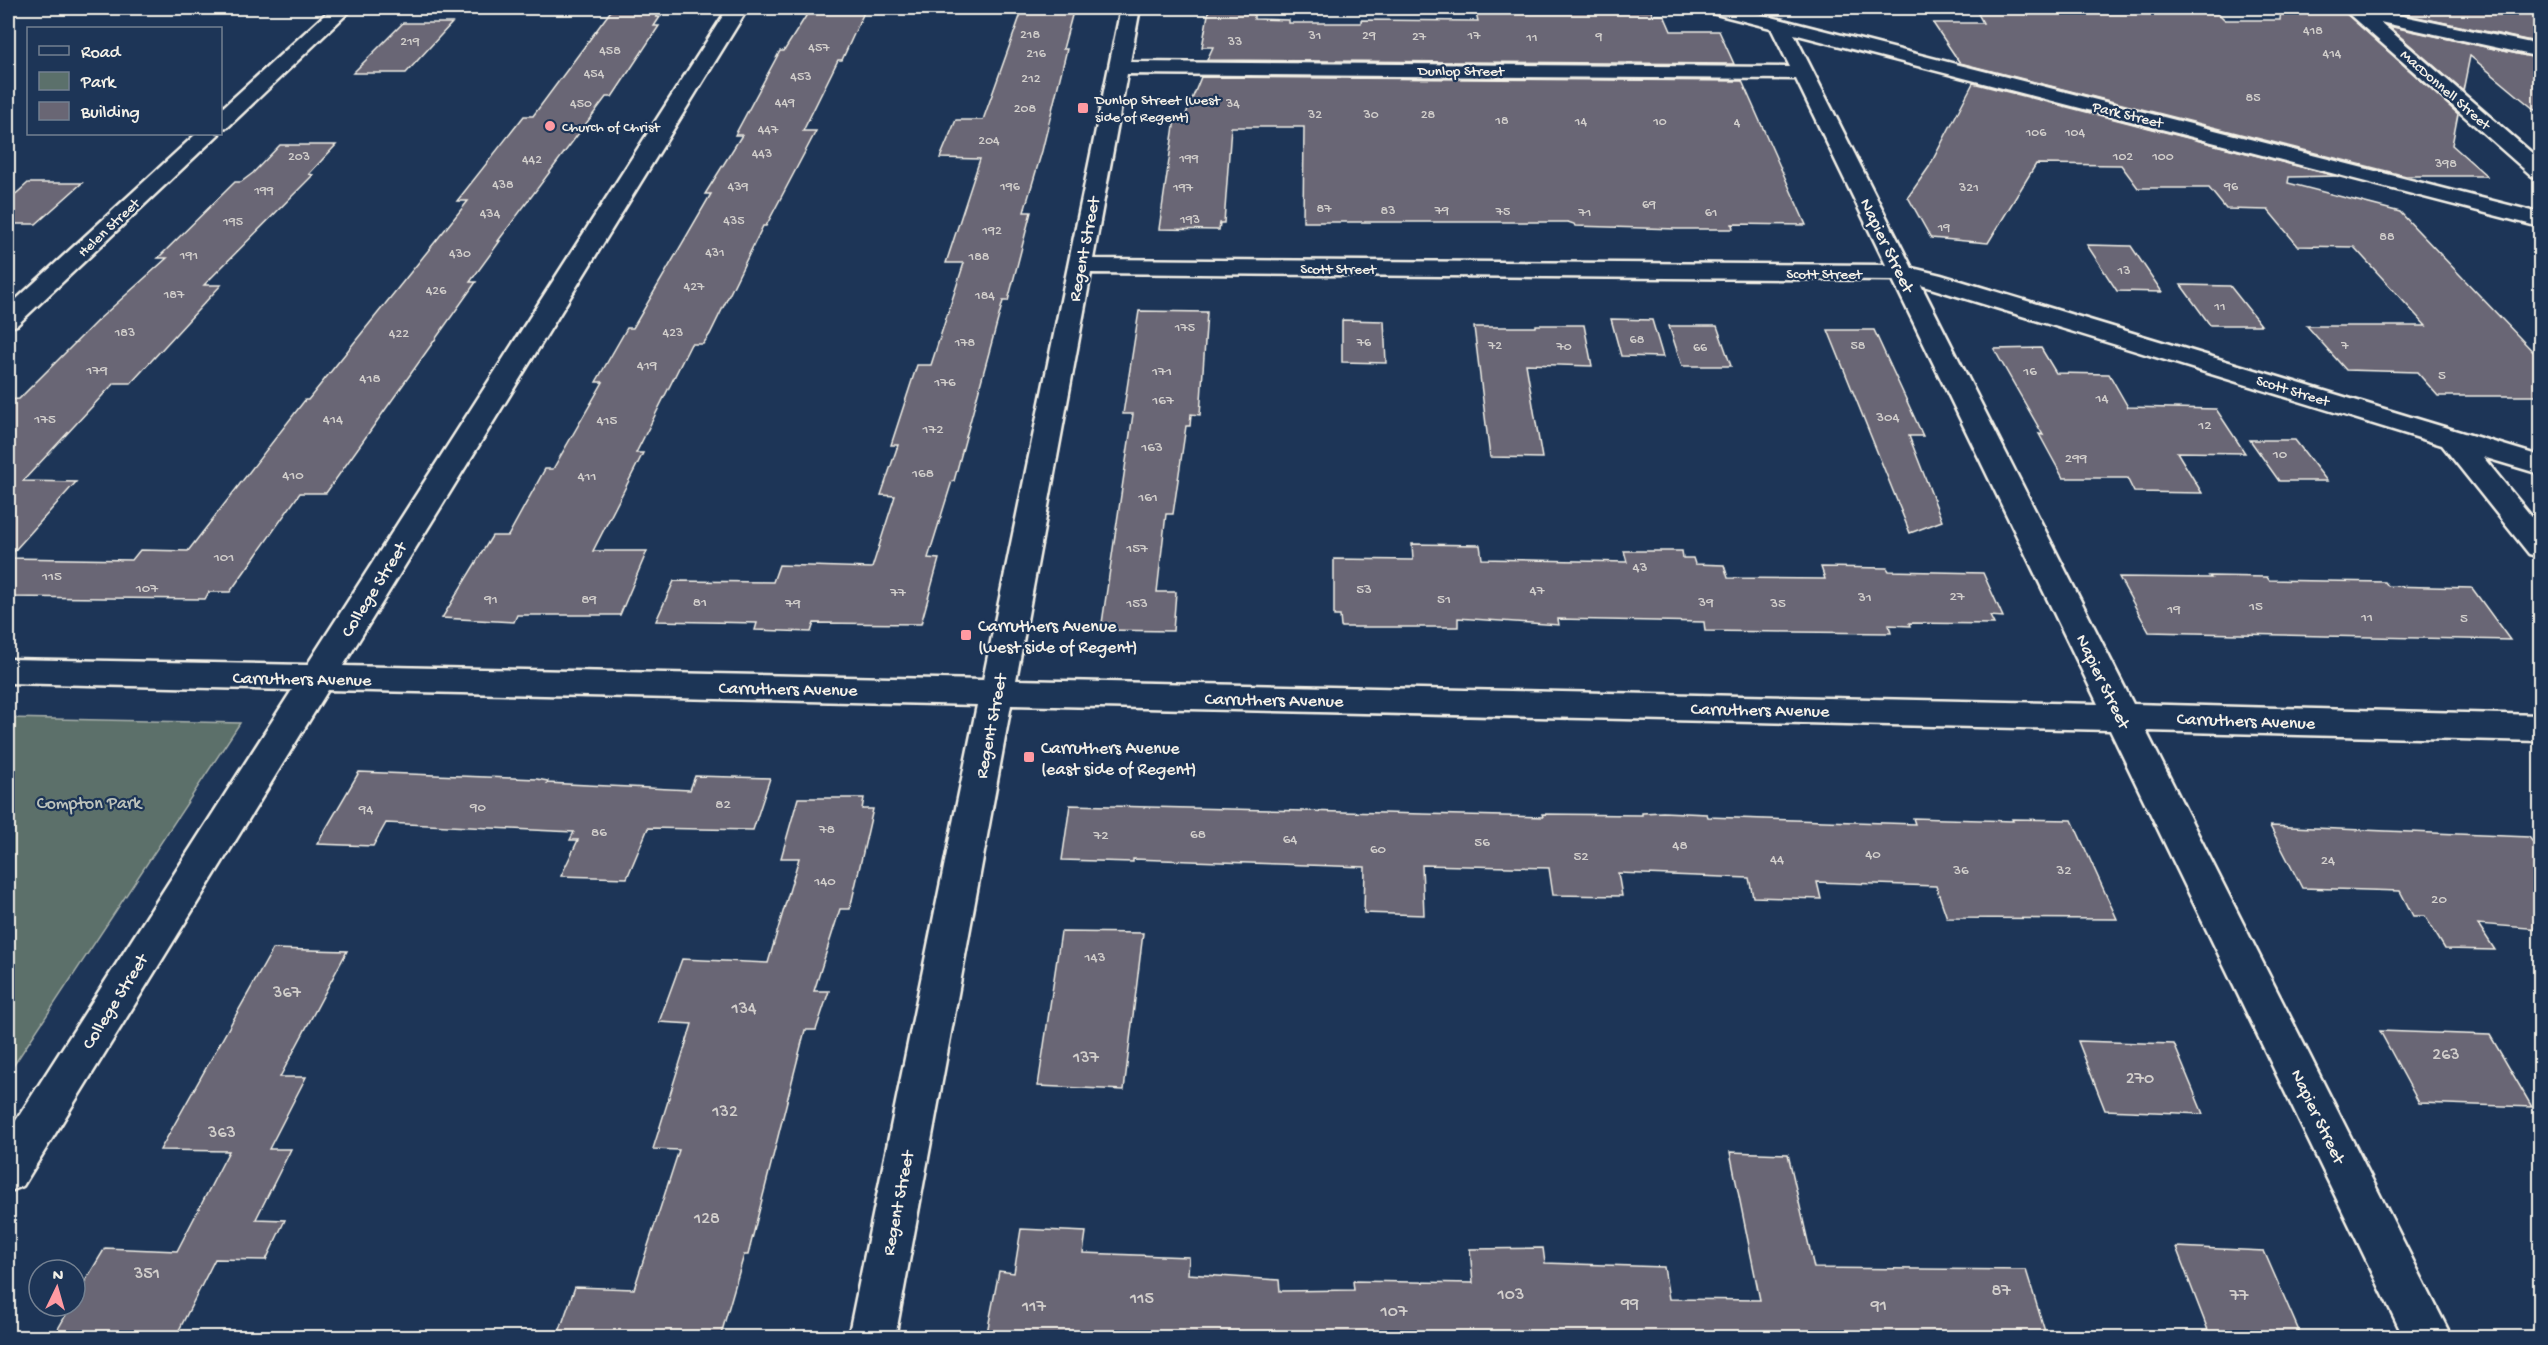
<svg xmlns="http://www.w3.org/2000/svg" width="2548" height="1345" font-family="'Gochi Hand',sans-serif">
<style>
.green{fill:#5b706b;stroke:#a8b0aa;stroke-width:1.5}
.building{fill:#696674;stroke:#f4f1e8;stroke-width:1.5}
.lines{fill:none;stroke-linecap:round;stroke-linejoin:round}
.minor-casing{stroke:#f4f1e8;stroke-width:5}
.minor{fill:#1d3557;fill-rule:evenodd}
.poi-dot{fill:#ff9aa2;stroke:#1d3557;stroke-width:2}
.labels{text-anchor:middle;stroke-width:4.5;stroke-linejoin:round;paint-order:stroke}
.far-number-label{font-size:14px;fill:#d1cecb}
.far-street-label{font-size:15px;fill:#f4f1e8;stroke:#1d3557}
.far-poi-label{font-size:15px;fill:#f4f1e8;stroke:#1d3557;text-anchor:start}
.number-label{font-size:15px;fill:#d1cecb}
.street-label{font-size:18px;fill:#f4f1e8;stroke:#1d3557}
.poi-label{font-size:18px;fill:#f4f1e8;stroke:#1d3557;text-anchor:start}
.park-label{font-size:18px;fill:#bec4bc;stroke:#1d3557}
.near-number-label{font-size:18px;fill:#d1cecb}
</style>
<rect width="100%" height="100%" fill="#1d3557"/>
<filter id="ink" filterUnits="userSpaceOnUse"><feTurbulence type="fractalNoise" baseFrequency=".0167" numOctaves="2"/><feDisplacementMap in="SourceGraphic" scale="12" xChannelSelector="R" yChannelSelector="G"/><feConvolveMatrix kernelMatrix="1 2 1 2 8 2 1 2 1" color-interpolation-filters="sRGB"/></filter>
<g filter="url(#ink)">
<!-- green -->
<polygon class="green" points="8,718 240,723 8,1074"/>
<!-- building -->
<g class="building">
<polygon points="613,8 663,8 656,17 660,17 654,26 659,26 612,97 606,97 498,241 500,241 470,282 476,282 326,493 300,493 230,592 209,592 205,599 8,597 8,400 19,399 97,321 167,258 158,258 235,182 241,182 253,173 280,145 336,145 309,174 313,175 204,285 221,285 131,383 114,383 23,481 76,482 8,558 132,560 140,550 188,551 305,400 308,400 468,201 457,201 524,116 533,116"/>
<polygon points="811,8 866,8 842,60 838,60 803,131 816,131 766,226 763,226 710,334 703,344 691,344 636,453 643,453 593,551 647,551 620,615 517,615 514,622 442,618 492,536 508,536 545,469 553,469 603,382 596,382 627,328 633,328 711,194 705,194 742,135 735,135 780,51 784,51"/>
<polygon points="1023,8 1074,8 1063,49 1067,49 1042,151 1024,212 1031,212 1008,301 1003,301 954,481 952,481 928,558 939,559 921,624 814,623 811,632 755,630 757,623 656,621 674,581 773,582 779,565 872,568 895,496 881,495 898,445 891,445 917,365 931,365 964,263 946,263 980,159 940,158 956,120 983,120"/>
<polygon points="1475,8 1651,11 1653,15 1664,15 1671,31 1719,31 1734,64 1207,60 1213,47 1202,47 1209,9 1254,9 1254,19 1289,20 1289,23 1361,23 1361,20 1478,21"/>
<polygon points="2076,8 2213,8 2225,20 2280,20 2281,8 2340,8 2458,114 2452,145 2487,176 2406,176 1960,63 1933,23 1983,23 1976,10 2080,12"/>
<polygon points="2374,8 2503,8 2507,11 2541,12 2541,43"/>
<polygon points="403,23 452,23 406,73 353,73"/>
<polygon points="2388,26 2541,59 2541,115 2470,56 2463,91"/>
<polygon points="1201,77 1742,81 1806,225 1732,224 1733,229 1677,229 1575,226 1574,224 1568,222 1303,222 1304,127 1231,127 1224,223 1220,223 1219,230 1159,229 1175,119 1184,119"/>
<polygon points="1973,83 2336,176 2289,177 2288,183 2400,212 2541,360 2541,396 2438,396 2417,372 2346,370 2307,326 2426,326 2354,247 2298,246 2268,210 2226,209 2209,188 2138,188 2121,165 2036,164 1988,243 1931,238 1908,197 1929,167"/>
<polygon points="28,183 82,183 36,224 8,224 8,201"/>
<polygon points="2087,245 2131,246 2162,292 2117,291"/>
<polygon points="2181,285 2230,286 2261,325 2210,325"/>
<polygon points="1139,311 1207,312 1200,415 1191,414 1190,426 1186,426 1173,514 1166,514 1157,592 1176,592 1173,631 1101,630 1133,414 1123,414"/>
<polygon points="1611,319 1652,320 1663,357 1621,356"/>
<polygon points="1342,320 1384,321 1386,363 1342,362"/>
<polygon points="1536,325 1584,325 1592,366 1526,364 1542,458 1490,457 1474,327 1536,327"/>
<polygon points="1669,326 1717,326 1731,366 1682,366"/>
<polygon points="1828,330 1874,330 1923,436 1909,436 1942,521 1910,533"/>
<polygon points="2041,348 2056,373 2109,374 2128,407 2216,409 2245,453 2177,452 2202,493 2134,492 2127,478 2063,478 2039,434 2043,435 1994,349"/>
<polygon points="2250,440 2295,440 2327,481 2279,481"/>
<polygon points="1412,544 1480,545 1482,559 1627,562 1624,551 1682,551 1683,558 1693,558 1695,564 1724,565 1728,578 1825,579 1821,567 1887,568 1889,571 1983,573 2003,617 1990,616 1994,624 1909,623 1910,626 1889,625 1891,633 1705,631 1704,622 1558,619 1559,625 1458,618 1458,627 1341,627 1340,616 1334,616 1334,559 1413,560"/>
<polygon points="2209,576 2267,577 2269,580 2385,582 2388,586 2472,588 2510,640 2149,632 2119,577 2211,578"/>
<polygon points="359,772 537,779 548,781 547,783 690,790 695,776 770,778 753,830 648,828 627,878 561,876 578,840 570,840 574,832 386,823 373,846 317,844"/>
<polygon points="798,798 864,798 862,809 873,809 850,909 840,909 814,991 829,991 816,1030 805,1030 748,1255 744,1255 720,1338 557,1338 575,1287 634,1289 679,1150 653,1149 692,1024 659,1022 682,959 768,963 799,858 781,858"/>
<polygon points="1070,805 1543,817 1542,814 1642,815 1642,813 1663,812 1707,814 1708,817 1915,824 1913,818 2013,821 2012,819 2072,820 2117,919 1947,918 1936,886 1817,882 1821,899 1753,897 1749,878 1618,873 1622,896 1553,895 1549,868 1422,865 1424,915 1364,913 1365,867 1133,859 1133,862 1062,860"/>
<polygon points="2270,826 2529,837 2541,853 2541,929 2478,924 2495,950 2445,949 2425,916 2413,916 2400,891 2302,888"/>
<polygon points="1061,932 1143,933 1124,1090 1038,1086"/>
<polygon points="273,949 347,951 280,1077 306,1077 269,1149 291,1149 256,1219 285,1220 266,1260 215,1259 175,1338 54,1336 71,1306 75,1306 75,1298 105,1248 177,1251 229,1151 160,1150"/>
<polygon points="2380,1031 2490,1035 2532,1107 2419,1103"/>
<polygon points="2078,1041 2174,1044 2203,1114 2105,1110"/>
<polygon points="1730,1152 1788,1154 1814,1268 2026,1270 2047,1338 986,1338 999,1271 1014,1273 1021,1229 1086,1232 1083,1253 1189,1257 1188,1274 1279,1280 1280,1291 1354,1290 1353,1281 1473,1283 1470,1249 1543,1248 1545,1263 1664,1267 1669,1299 1760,1300"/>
<polygon points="2176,1247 2264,1251 2302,1338 2211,1338"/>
</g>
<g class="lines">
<defs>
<g id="minor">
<polygon points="332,8 353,8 228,127 220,128 220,110"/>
<path d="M728,8H748L343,666L983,680L1121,8H1140L1130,62L1790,67L1771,28L1708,12L1705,8H1736L2540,213V227L1794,34L1912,268L1941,275L2540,456V474L2483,457L2540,527V557L2529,554L2442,445L1921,285L2133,704L2540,715V741L2146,731L2452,1338H2404L2110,730L1011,705L895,1338H848L977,705L328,690L23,1186L8,1192V1133L292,690L8,683V659L307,665ZM1127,74L1796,79L1886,265L1093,259ZM1091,273L1893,280L2098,704L1016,680Z"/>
<polygon points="2342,8 2365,8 2540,45 2540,57 2380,22 2540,160 2540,178 2532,176"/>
<polygon points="196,134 219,134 17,325 8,328 8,307"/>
</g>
</defs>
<!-- minor casing -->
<use href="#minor" class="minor-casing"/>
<!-- minor -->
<use href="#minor" class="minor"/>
</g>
</g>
<!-- markers -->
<g class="poi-dot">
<rect x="1077" y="102" width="12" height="12" rx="3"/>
<circle cx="550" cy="126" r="6"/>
<rect x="960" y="629" width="12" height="12" rx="3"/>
<rect x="1023" y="751" width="12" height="12" rx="3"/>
</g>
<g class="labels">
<!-- far-number labels -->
<g class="far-number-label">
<text x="2313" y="34">418</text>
<text x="1030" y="38">218</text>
<text x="1315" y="39">31</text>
<text x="1369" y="39">29</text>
<text x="1474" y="39">17</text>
<text x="1419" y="40">27</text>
<text x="1599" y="40">9</text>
<text x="1532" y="41">11</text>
<text x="410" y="45">219</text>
<text x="1235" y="45">33</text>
<text x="819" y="51">457</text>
<text x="610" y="54">458</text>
<text x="1036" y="57">216</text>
<text x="2332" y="57">414</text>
<text x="594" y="77">454</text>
<text x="801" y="80">453</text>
<text x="1031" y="82">212</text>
<text x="2253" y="101">85</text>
<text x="785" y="106">449</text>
<text x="581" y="107">450</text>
<text x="1233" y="107">34</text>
<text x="1025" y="112">208</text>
<text x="1315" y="118">32</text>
<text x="1371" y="118">30</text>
<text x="1428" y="118">28</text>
<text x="1502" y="124">18</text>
<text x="1581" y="125">14</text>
<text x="1660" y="125">10</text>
<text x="1737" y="126">4</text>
<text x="768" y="133">447</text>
<text x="2036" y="136">106</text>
<text x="2075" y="136">104</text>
<text x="989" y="144">204</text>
<text x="762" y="157">443</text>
<text x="299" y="160">203</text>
<text x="2123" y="160">102</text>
<text x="2163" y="160">100</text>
<text x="1189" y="162">199</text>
<text x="532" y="163">442</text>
<text x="2446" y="167">398</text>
<text x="503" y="188">438</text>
<text x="738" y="190">439</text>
<text x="1010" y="190">196</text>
<text x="2231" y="190">96</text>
<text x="1183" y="191">197</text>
<text x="1969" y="191">321</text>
<text x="264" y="194">199</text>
<text x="1649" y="208">69</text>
<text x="1324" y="212">87</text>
<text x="1388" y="214">83</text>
<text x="1442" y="214">79</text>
<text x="1503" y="215">75</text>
<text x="1585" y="216">71</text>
<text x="1711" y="216">61</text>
<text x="490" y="217">434</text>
<text x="1190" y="223">193</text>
<text x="734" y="224">435</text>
<text x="233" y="225">195</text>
<text x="1944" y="231">19</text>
<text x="992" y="234">192</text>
<text x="2387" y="240">88</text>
<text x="715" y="256">431</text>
<text x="460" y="257">430</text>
<text x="189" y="259">191</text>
<text x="979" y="260">188</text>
<text x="2124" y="274">13</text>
<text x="694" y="290">427</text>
<text x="436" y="294">426</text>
<text x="174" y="298">187</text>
<text x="985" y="299">184</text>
<text x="2220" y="310">11</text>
<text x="1185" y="331">175</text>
<text x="125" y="336">183</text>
<text x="673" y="336">423</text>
<text x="399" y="337">422</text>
<text x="1637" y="343">68</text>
<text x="965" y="346">178</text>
<text x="1364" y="346">76</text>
<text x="1495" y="349">72</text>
<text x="1858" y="349">58</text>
<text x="2345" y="349">7</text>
<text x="1564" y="350">70</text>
<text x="1700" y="351">66</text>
</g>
<!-- far-street labels -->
<g class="far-street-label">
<text x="1461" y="75">Dunlop Street</text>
<text transform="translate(2446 89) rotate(41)" y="5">MacDonnell Street</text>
<text transform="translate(2128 114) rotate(14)" y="5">Park Street</text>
<text transform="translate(108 227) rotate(-43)" y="5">Helen Street</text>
<text x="1338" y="273">Scott Street</text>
<text x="1824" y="278">Scott Street</text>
<text transform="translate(2293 390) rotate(17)" y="5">Scott Street</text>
</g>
<!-- far-poi labels -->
<g class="far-poi-label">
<text x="1095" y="104">Dunlop Street (west<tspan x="1095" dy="17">side of Regent)</tspan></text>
<text x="562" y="131">Church of Christ</text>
</g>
<!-- number labels -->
<g class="number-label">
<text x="647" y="369">419</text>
<text x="97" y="374">179</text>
<text x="1162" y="375">171</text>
<text x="2030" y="375">16</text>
<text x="2442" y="379">5</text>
<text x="370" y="382">418</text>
<text x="945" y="386">176</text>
<text x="2102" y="402">14</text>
<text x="1163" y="404">167</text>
<text x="1888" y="421">304</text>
<text x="45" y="423">175</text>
<text x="333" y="423">414</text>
<text x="607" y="424">415</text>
<text x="2205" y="429">12</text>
<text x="933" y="433">172</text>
<text x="1152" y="451">163</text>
<text x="2280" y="458">10</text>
<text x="2076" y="462">299</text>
<text x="923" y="477">168</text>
<text x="293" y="479">410</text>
<text x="587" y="480">411</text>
<text x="1148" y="501">161</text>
<text x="1137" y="552">157</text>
<text x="224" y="561">101</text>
<text x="1640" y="571">43</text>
<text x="52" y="580">115</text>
<text x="147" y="592">107</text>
<text x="1364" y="593">53</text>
<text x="1537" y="594">47</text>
<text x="898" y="596">77</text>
<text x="1957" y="600">27</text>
<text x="1865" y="601">31</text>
<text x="491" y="603">91</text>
<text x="589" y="603">89</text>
<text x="1444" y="603">51</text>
<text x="700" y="606">81</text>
<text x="1706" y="606">39</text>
<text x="793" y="607">79</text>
<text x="1137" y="607">153</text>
<text x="1778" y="607">35</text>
<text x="2256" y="610">15</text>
<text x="2174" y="613">19</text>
<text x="2367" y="621">11</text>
<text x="2464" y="622">5</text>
<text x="723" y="808">82</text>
<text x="478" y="811">90</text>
<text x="366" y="813">94</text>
<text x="827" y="833">78</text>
<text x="599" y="836">86</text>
<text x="1198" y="838">68</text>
<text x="1101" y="839">72</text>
<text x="1290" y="843">64</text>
<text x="1482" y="846">56</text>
<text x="1680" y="849">48</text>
<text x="1378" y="853">60</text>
<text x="1873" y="858">40</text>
<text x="1581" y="860">52</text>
<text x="1777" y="863">44</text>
<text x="2328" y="864">24</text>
<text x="1961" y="874">36</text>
<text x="2064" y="874">32</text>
<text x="825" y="885">140</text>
<text x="2439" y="903">20</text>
<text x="1095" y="961">143</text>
</g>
<!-- street labels -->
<g class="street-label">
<text transform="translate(1888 245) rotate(64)" y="6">Napier Street</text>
<text transform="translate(1083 249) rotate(-79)" y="6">Regent Street</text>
<text transform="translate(373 589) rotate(-58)" y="6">College Street</text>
<text transform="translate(302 678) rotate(1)" y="6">Carruthers Avenue</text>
<text transform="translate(2104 681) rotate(64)" y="6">Napier Street</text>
<text transform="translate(788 688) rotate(1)" y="6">Carruthers Avenue</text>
<text transform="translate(1274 699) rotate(1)" y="6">Carruthers Avenue</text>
<text transform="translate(1760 709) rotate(1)" y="6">Carruthers Avenue</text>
<text transform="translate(2246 720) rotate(2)" y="6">Carruthers Avenue</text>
<text transform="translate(990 726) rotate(-79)" y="6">Regent Street</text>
<text transform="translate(114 1001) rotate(-58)" y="6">College Street</text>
<text transform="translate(2319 1116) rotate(64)" y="6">Napier Street</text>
<text transform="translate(897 1203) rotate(-79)" y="6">Regent Street</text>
</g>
<!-- poi labels -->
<g class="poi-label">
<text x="978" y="631">Carruthers Avenue<tspan x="978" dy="21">(west side of Regent)</tspan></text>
<text x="1041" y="753">Carruthers Avenue<tspan x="1041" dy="21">(east side of Regent)</tspan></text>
</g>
<!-- park labels -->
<g class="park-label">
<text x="89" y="808">Compton Park</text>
</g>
<!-- near-number labels -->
<g class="near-number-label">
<text x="287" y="997">367</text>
<text x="744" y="1013">134</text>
<text x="2446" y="1059">263</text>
<text x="1086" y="1062">137</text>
<text x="2140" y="1083">270</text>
<text x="725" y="1116">132</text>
<text x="222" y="1137">363</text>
<text x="707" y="1223">128</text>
<text x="147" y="1278">351</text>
<text x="2001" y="1295">87</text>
<text x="1511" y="1299">103</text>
<text x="2239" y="1300">77</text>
<text x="1142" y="1303">115</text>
<text x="1630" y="1308">99</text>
<text x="1879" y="1310">91</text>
<text x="1034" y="1311">117</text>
<text x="1394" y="1316">107</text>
</g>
</g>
<!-- margin -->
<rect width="2548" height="1345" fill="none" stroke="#1d3557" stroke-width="30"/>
<rect x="15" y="15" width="2518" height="1315" fill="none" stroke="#f4f1e8" stroke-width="2" filter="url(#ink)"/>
<!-- legend -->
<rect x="27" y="27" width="195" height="108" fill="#1d3557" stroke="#738091" stroke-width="1.5"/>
<rect x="39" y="46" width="30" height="9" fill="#1d3557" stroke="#738091" stroke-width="1.5"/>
<text x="81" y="57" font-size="18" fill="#f4f1e8">Road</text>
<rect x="39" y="72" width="30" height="18" fill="#5b706b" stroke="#738091" stroke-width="1.5"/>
<text x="81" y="87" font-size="18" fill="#f4f1e8">Park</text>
<rect x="39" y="102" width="30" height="18" fill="#696674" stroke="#738091" stroke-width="1.5"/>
<text x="81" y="117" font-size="18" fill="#f4f1e8">Building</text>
<!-- north arrow -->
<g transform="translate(57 1288) rotate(5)"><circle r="28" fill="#1d3557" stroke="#738091" stroke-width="1.5"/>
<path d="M0-4.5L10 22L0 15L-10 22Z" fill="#ff9aa2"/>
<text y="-9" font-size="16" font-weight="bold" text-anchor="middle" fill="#f4f1e8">N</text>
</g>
</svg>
